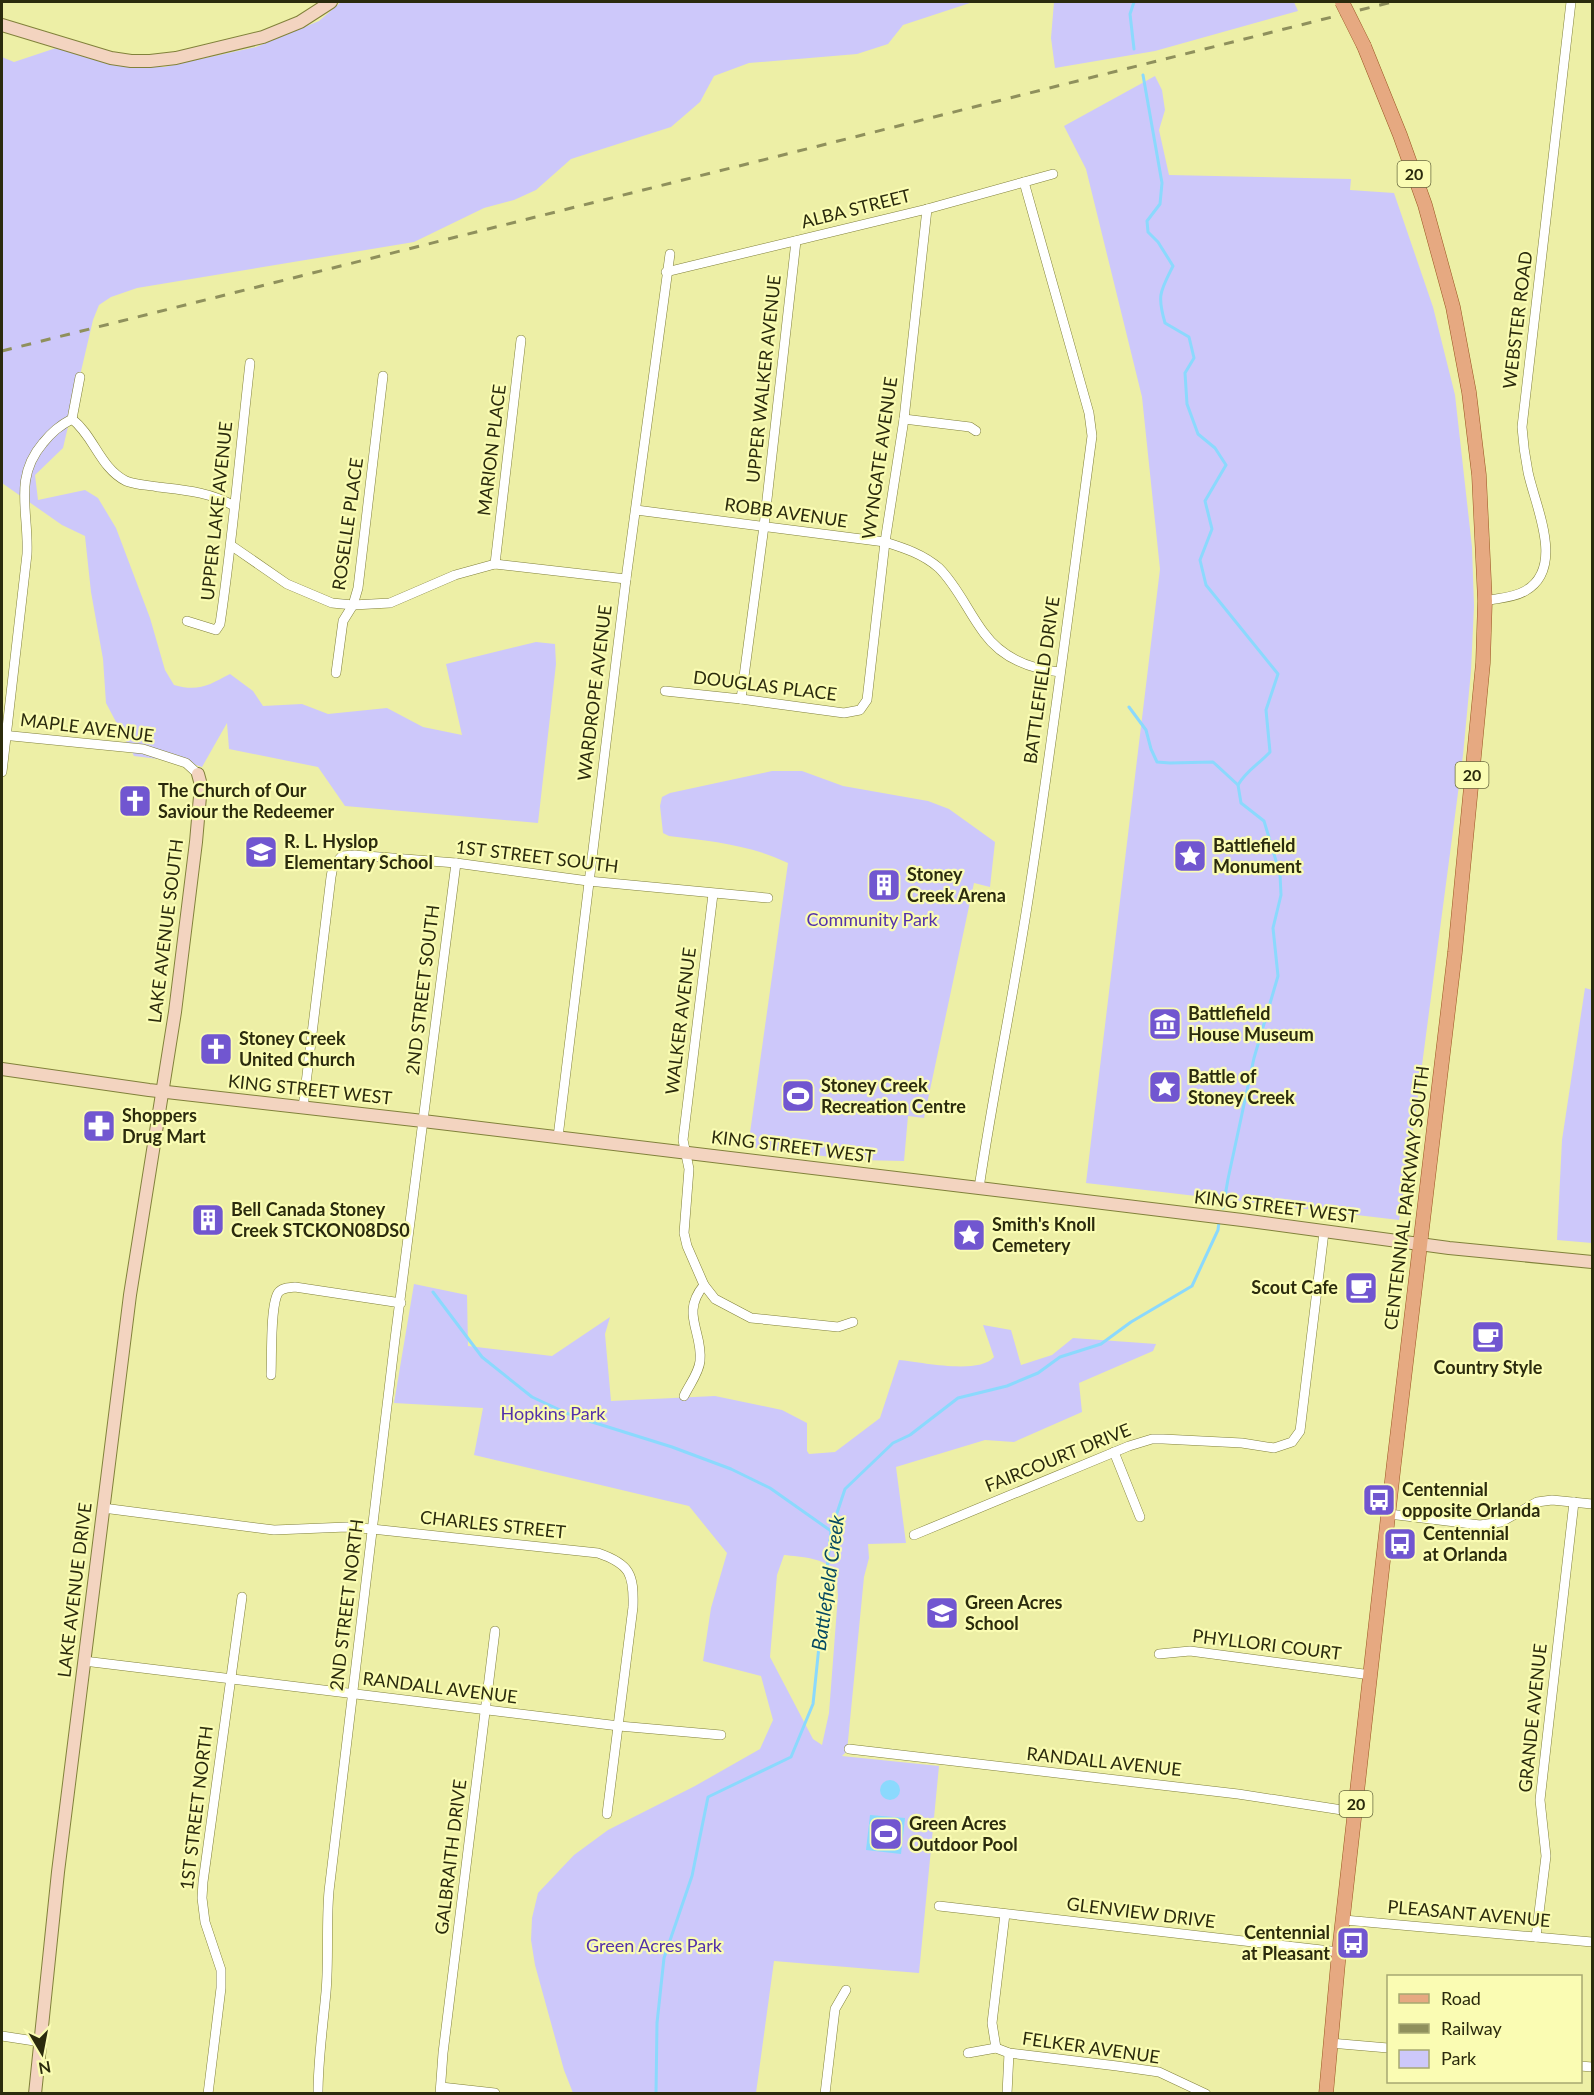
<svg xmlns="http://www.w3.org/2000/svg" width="1594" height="2095" font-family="Lato,sans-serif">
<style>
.green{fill:#cdc8fa;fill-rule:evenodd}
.water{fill:#8bd9fd}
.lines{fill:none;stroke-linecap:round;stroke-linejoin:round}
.stream{stroke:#8bd9fd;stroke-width:3}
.street-casing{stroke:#81813b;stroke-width:10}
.secondary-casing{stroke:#81813b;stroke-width:14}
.primary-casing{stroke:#9a5722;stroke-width:15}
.street{stroke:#fff;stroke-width:9}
.secondary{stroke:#f3d4c0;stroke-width:12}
.primary{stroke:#e6a981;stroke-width:14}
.rail{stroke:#8f905c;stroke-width:3;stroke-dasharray:10 10;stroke-linecap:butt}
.primary-bridge-casing{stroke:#9a5722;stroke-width:15;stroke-linecap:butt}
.primary-bridge{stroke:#e6a981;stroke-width:14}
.labels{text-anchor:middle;stroke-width:4.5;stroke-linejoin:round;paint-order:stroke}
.shield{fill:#fafcb3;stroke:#696a3f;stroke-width:1.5}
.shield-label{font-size:16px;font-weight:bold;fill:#2b2b0d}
.street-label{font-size:18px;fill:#2b2b0d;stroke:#fafcb3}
.poi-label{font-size:18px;font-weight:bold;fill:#2b2b0d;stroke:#fafcb3;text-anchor:start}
.park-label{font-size:18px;fill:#5331ab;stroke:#fafcb3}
.water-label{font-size:20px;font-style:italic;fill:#064a62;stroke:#fafcb3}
</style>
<rect width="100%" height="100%" fill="#edefa6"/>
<!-- green -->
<g class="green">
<path d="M341,2H973L903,25L888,44L857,54L749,63L714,76L700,102L671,127L571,159L536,190L514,200L484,208L414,242L137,288L111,297L99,305L93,320L63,448L35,475L38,500L85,490L98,498L116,528L150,618L165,670L174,685C199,692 209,685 230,674L253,691L263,706L302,704L328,714L387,708L423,727L462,735L446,664L536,642L555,644L556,664L538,823L345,806L318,767L229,749L227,723L202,767L190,763L134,756L106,703L103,659L91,592L85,536L62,525L2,483V57L14,62L56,48L139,67H164L256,47L319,21Z"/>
<polygon points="1054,2 1294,2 1298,11 1155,51 1055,68 1051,38"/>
<polygon points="1155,76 1162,90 1165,110 1159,130 1169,175 1351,179 1350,190 1394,193 1433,307 1455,395 1472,547 1474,606 1471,671 1463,755 1417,1103 1399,1220 1086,1183 1160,569 1142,397 1086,169 1064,126"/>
<path d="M772,771H802L843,786L928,801L949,809L995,842L990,887L974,883L924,1118L908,1116L904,1161L856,1160L748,1147L788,863C751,845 710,841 669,836L663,833L660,806L662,797L670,793Z"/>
<polygon points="1585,988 1592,990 1592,1243 1557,1240 1562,1140"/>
<path d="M414,1284L467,1295L468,1346L552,1356L610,1317L605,1334L611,1401L715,1396L782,1410L807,1423V1451L809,1454L835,1452L880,1418L899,1360C921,1362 979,1375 994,1357L983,1325L1011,1330L1021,1365L1052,1355L1073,1338L1156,1344L1153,1351L1079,1383L1082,1412L1014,1442L985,1440L896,1467L906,1543L868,1544L869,1558L864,1577L847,1751L842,1756L939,1766L919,1973L774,1961L756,2093H573L564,2070L535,1965L531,1940L532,1918L538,1893L574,1855L608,1830L695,1786L760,1749L773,1720L761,1676L703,1661L711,1608L727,1553L689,1506L474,1455L483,1408L394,1403ZM784,1555C800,1557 830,1557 836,1576C838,1582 837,1589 838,1595L829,1713L822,1745L813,1739L770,1657L777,1575Z"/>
</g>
<!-- water -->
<g class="water">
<circle cx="890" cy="1790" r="10"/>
<polygon points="870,1815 905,1818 901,1854 866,1850"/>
</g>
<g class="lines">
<!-- stream -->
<g class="stream">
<polyline points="1134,49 1130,14 1134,2"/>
<path d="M1143,75L1162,183L1160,204L1147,221L1148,232L1158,242L1173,266C1160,292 1157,295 1165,323L1189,337L1194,358L1185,373L1187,404L1198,434L1215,448L1226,465L1205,501L1212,529L1200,560L1206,585L1278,674L1266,710L1270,752C1259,764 1246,771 1238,785L1241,803L1264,821L1280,874L1281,895L1273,928L1278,976L1254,1058L1228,1179L1223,1208"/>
<polyline points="1129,707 1146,730 1151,749 1157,762 1170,763 1213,762 1238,785"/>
<polyline points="433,1292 482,1357 532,1397 573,1416 672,1447 731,1469 770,1488 831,1531"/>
<polyline points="656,2094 657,2023 664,1958 692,1876 708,1797 791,1757 813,1704 831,1531 845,1489 893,1443 910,1435 958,1398 1007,1386 1038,1373 1060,1357 1101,1344 1131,1322 1192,1286 1218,1230 1219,1222"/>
</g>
<defs>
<g id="street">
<polyline points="666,272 927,209 1053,174"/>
<path d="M72,419C94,436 100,468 126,481C136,485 148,485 158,487C184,490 211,492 234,506"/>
<polyline points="904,419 970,427 976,431"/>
<path d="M636,510L885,542C904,548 923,554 939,568C958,587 968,612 984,633C1002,658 1031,669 1060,672"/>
<polyline points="232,546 287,584 332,603 353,605 390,603 455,575 495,564 626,579"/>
<polyline points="495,564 521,340"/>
<path d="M1485,601C1498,598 1513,598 1525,591C1566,568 1535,506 1528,472C1525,457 1523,442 1522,427L1571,2"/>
<path d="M187,621L216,630L220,624C233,537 240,450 250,363"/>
<polyline points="336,673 343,621 353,605 358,588 383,376"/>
<polyline points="665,691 741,699 844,713 860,710 867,700 885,542 904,419 927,209"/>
<polyline points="741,699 764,526 796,241"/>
<polyline points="2,735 143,749 186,763 198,774"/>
<path d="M2,772L27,554C29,512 13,478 43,443C52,432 59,426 72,419L80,377"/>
<polyline points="713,894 683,1140 689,1169 684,1233 687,1246 704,1285 715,1299 751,1318 838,1327 853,1322"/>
<polyline points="303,1108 331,877 333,866 342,856 354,855 456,863 588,881 768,898"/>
<polyline points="558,1137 626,579 670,254"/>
<path d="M979,1188C994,1087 1015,988 1030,887C1053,737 1072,586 1092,436L1089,413L1024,182"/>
<path d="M271,1375C272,1358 270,1306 278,1293C282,1287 289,1288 295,1287L401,1303"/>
<path d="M684,1396C689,1385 699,1373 700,1361C703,1331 680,1314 704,1285"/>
<polyline points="1114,1452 1140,1517"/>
<path d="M103,1508L274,1530L347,1527L372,1529L598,1553C630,1564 634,1574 633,1607L607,1814"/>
<polyline points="1389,1514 1480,1525 1501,1522 1537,1502 1552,1500 1592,1504"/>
<polyline points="914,1535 1129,1446 1152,1439 1163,1439 1242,1443 1274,1448 1292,1442 1300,1431 1324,1232"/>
<polyline points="1159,1654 1190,1651 1371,1675"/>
<polyline points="84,1661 619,1726 721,1735"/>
<polyline points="849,1749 1238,1794 1355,1812"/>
<polyline points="939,1906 1339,1952"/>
<polyline points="1344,1920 1592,1942"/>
<polyline points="1536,1937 1546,1856 1540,1800 1574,1502"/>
<polyline points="2,2036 41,2042"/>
<polyline points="1330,2043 1388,2048"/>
<polyline points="996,2048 992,2023 1005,1914"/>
<polyline points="968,2053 996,2048 1009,2053 1117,2066 1159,2072 1206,2094"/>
<polyline points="1580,2066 1592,2067"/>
<polyline points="441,2087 495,2093"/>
<polyline points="208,2094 221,1988 221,1970 205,1922 202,1898 203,1882 242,1597"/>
<path d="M318,2094C318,2059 323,2026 326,1992C329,1958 326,1925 329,1891L395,1339L456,863"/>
<polyline points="440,2094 443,2053 495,1631"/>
<polyline points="825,2094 835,2009 846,1990"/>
<polyline points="1007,2094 1009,2053"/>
</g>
<g id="secondary">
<polyline points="2,25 111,58 131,61 150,61 176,58 263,37 300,22 331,2"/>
<polyline points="2,1069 149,1090 423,1121 979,1188 1242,1220 1449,1248 1592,1262"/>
<polyline points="35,2094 58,1872 130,1295 175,1012 196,842 201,785 198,774"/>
</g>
<polyline id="primary" points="1326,2094 1339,1952 1394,1463 1455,952 1483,663 1485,601 1479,475 1469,392 1453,307 1425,205 1400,135 1364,46"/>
</defs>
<!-- street casing -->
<use href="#street" class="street-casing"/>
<!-- secondary casing -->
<use href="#secondary" class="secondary-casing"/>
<!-- primary casing -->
<use href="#primary" class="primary-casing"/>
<!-- street -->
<use href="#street" class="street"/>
<!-- secondary -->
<use href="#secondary" class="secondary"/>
<!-- primary -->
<use href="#primary" class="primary"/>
<!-- rail -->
<polyline class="rail" points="2,351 1392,2"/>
<defs>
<polyline id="primary-bridge" points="1342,2 1364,46"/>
</defs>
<!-- primary-bridge casing -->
<use href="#primary-bridge" class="primary-bridge-casing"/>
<!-- primary-bridge -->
<use href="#primary-bridge" class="primary-bridge"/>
</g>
<!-- icons -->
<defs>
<symbol id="church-square" viewBox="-11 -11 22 22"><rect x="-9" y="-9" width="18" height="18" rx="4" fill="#7156d0" stroke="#fafcb3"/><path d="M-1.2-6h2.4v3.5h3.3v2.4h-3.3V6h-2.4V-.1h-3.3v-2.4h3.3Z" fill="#fff"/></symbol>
<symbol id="school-square" viewBox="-11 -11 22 22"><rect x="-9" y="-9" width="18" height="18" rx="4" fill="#7156d0" stroke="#fafcb3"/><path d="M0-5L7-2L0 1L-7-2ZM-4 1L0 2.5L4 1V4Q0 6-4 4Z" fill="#fff"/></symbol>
<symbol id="sight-square" viewBox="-11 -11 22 22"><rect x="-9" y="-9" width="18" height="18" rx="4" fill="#7156d0" stroke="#fafcb3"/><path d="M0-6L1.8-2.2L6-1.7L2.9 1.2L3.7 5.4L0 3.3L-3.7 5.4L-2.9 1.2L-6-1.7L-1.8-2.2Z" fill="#fff"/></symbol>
<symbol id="building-square" viewBox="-11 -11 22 22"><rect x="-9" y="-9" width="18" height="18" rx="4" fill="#7156d0" stroke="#fafcb3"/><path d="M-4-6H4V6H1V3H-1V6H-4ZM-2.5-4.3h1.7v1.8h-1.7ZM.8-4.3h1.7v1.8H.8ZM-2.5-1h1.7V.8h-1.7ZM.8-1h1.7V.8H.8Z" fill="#fff"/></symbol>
<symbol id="museum-square" viewBox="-11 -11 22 22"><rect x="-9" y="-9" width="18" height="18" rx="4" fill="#7156d0" stroke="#fafcb3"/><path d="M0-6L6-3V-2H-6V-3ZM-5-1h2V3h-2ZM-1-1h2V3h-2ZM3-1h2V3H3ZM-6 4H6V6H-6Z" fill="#fff"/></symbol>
<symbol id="stadium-square" viewBox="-11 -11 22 22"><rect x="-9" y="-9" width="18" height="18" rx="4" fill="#7156d0" stroke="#fafcb3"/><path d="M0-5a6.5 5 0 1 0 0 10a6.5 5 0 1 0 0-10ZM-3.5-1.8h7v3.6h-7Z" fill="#fff"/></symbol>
<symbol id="pharmacy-square" viewBox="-11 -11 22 22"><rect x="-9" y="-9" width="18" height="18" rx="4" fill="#7156d0" stroke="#fafcb3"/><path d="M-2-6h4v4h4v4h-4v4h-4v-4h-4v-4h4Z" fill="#fff"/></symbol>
<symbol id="cafe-square" viewBox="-11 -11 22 22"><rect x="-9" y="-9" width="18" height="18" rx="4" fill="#7156d0" stroke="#fafcb3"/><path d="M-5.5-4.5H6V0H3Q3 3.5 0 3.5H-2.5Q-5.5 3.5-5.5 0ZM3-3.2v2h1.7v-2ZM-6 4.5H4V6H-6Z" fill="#fff"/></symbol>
<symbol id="bus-square" viewBox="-11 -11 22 22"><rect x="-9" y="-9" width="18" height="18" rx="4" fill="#7156d0" stroke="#fafcb3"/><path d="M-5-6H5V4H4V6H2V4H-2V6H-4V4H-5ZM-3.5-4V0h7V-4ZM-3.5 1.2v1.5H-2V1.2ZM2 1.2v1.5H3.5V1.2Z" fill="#fff"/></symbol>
</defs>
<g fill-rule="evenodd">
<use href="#church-square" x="116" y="782" width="38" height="38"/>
<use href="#school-square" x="242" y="833" width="38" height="38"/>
<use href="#sight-square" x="1171" y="837" width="38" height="38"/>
<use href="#building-square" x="865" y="866" width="38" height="38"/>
<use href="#museum-square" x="1146" y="1005" width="38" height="38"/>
<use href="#church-square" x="197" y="1030" width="38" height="38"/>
<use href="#sight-square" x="1146" y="1068" width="38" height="38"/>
<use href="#stadium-square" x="779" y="1077" width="38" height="38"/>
<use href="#pharmacy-square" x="80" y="1107" width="38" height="38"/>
<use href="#building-square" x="189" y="1201" width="38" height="38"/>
<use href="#sight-square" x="950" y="1216" width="38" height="38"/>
<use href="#cafe-square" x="1342" y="1269" width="38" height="38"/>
<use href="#cafe-square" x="1469" y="1318" width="38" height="38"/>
<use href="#bus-square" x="1360" y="1481" width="38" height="38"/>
<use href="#bus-square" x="1381" y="1525" width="38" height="38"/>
<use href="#school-square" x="923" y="1594" width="38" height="38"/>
<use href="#stadium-square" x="867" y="1815" width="38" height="38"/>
<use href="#bus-square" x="1334" y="1924" width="38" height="38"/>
</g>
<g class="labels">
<!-- shield labels -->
<g class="shield">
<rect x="1397.5" y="161" width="33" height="26" rx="4.5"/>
<rect x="1455.5" y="762" width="33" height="26" rx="4.5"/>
<rect x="1339.5" y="1791" width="33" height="26" rx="4.5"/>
</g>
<g class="shield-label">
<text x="1414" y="180">20</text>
<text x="1472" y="781">20</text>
<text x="1356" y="1810">20</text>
</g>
<!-- street labels -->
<g class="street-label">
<text transform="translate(856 209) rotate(-14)" y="6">ALBA STREET</text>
<text transform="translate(1518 320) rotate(-83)" y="6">WEBSTER ROAD</text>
<text transform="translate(764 379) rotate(-84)" y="6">UPPER WALKER AVENUE</text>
<text transform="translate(492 450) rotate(-83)" y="6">MARION PLACE</text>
<text transform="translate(880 458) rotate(-82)" y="6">WYNGATE AVENUE</text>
<text transform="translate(217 511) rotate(-84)" y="6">UPPER LAKE AVENUE</text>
<text transform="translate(786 513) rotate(8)" y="6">ROBB AVENUE</text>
<text transform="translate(348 524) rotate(-82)" y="6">ROSELLE PLACE</text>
<text transform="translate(1042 680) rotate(-82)" y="6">BATTLEFIELD DRIVE</text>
<text transform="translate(765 686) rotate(7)" y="6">DOUGLAS PLACE</text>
<text transform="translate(595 693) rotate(-83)" y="6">WARDROPE AVENUE</text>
<text transform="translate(87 728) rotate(7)" y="6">MAPLE AVENUE</text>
<text transform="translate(537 857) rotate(7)" y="6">1ST STREET SOUTH</text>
<text transform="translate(166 931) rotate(-83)" y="6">LAKE AVENUE SOUTH</text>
<text transform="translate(423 990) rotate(-83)" y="6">2ND STREET SOUTH</text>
<text transform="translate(681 1021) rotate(-83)" y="6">WALKER AVENUE</text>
<text transform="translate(310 1090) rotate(6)" y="6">KING STREET WEST</text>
<text transform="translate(793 1147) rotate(7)" y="6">KING STREET WEST</text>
<text transform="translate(1407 1198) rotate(-83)" y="6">CENTENNIAL PARKWAY SOUTH</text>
<text transform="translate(1276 1207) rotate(7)" y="6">KING STREET WEST</text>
<text transform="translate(1058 1458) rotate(-22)" y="6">FAIRCOURT DRIVE</text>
<text transform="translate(493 1525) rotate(6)" y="6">CHARLES STREET</text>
<text transform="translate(75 1590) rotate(-83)" y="6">LAKE AVENUE DRIVE</text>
<text transform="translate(347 1605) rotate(-83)" y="6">2ND STREET NORTH</text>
<text transform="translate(1267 1645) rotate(7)" y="6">PHYLLORI COURT</text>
<text transform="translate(440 1688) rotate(7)" y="6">RANDALL AVENUE</text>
<text transform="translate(1533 1718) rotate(-84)" y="6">GRANDE AVENUE</text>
<text transform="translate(1104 1762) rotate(6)" y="6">RANDALL AVENUE</text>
<text transform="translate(197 1808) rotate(-83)" y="6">1ST STREET NORTH</text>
<text transform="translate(451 1857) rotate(-83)" y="6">GALBRAITH DRIVE</text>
<text transform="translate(1141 1913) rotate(7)" y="6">GLENVIEW DRIVE</text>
<text transform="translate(1469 1914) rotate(5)" y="6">PLEASANT AVENUE</text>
<text transform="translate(1091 2048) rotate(8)" y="6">FELKER AVENUE</text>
</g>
<!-- poi labels -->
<g class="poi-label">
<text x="158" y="797">The Church of Our<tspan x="158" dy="21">Saviour the Redeemer</tspan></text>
<text x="284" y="848">R. L. Hyslop<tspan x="284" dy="21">Elementary School</tspan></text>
<text x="1213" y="852">Battlefield<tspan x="1213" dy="21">Monument</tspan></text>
<text x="907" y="881">Stoney<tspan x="907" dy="21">Creek Arena</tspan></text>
<text x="1188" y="1020">Battlefield<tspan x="1188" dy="21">House Museum</tspan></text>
<text x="239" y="1045">Stoney Creek<tspan x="239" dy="21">United Church</tspan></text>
<text x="1188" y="1083">Battle of<tspan x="1188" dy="21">Stoney Creek</tspan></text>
<text x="821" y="1092">Stoney Creek<tspan x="821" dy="21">Recreation Centre</tspan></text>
<text x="122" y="1122">Shoppers<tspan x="122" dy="21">Drug Mart</tspan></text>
<text x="231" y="1216">Bell Canada Stoney<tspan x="231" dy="21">Creek STCKON08DS0</tspan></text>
<text x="992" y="1231">Smith's Knoll<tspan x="992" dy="21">Cemetery</tspan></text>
<text x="1338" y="1294" text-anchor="end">Scout Cafe</text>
<text x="1488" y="1374" text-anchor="middle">Country Style</text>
<text x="1402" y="1496">Centennial<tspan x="1402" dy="21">opposite Orlanda</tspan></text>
<text x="1423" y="1540">Centennial<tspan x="1423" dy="21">at Orlanda</tspan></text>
<text x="965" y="1609">Green Acres<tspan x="965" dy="21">School</tspan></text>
<text x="909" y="1830">Green Acres<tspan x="909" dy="21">Outdoor Pool</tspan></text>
<text x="1330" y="1939" text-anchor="end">Centennial<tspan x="1330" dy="21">at Pleasant</tspan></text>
</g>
<!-- park labels -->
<g class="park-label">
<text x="872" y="926">Community Park</text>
<text x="553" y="1420">Hopkins Park</text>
<text x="654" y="1952">Green Acres Park</text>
</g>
<!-- water labels -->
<g class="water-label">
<text transform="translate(828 1583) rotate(-82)" y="7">Battlefield Creek</text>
</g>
</g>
<!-- border -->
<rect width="1594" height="2095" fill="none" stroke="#2b2b0d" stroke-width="6"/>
<!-- legend -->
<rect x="1387" y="1975" width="195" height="108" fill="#fafcb3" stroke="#a7a871" stroke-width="1.5"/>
<rect x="1399" y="1994" width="30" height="9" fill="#e6a981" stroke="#a7a871" stroke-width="1.5"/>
<text x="1441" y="2005" font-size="18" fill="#2b2b0d">Road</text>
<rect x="1399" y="2024" width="30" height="9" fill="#8f905c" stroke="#a7a871" stroke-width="1.5"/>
<text x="1441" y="2035" font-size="18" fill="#2b2b0d">Railway</text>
<rect x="1399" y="2050" width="30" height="18" fill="#cdc8fa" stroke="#a7a871" stroke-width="1.5"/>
<text x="1441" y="2065" font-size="18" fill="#2b2b0d">Park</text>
<!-- north arrow -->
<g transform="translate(42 2053) rotate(170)" stroke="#fafcb3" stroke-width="4.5" paint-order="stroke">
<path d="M0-4.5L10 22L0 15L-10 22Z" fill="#2b2b0d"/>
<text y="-9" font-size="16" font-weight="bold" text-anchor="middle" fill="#2b2b0d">N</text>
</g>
</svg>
